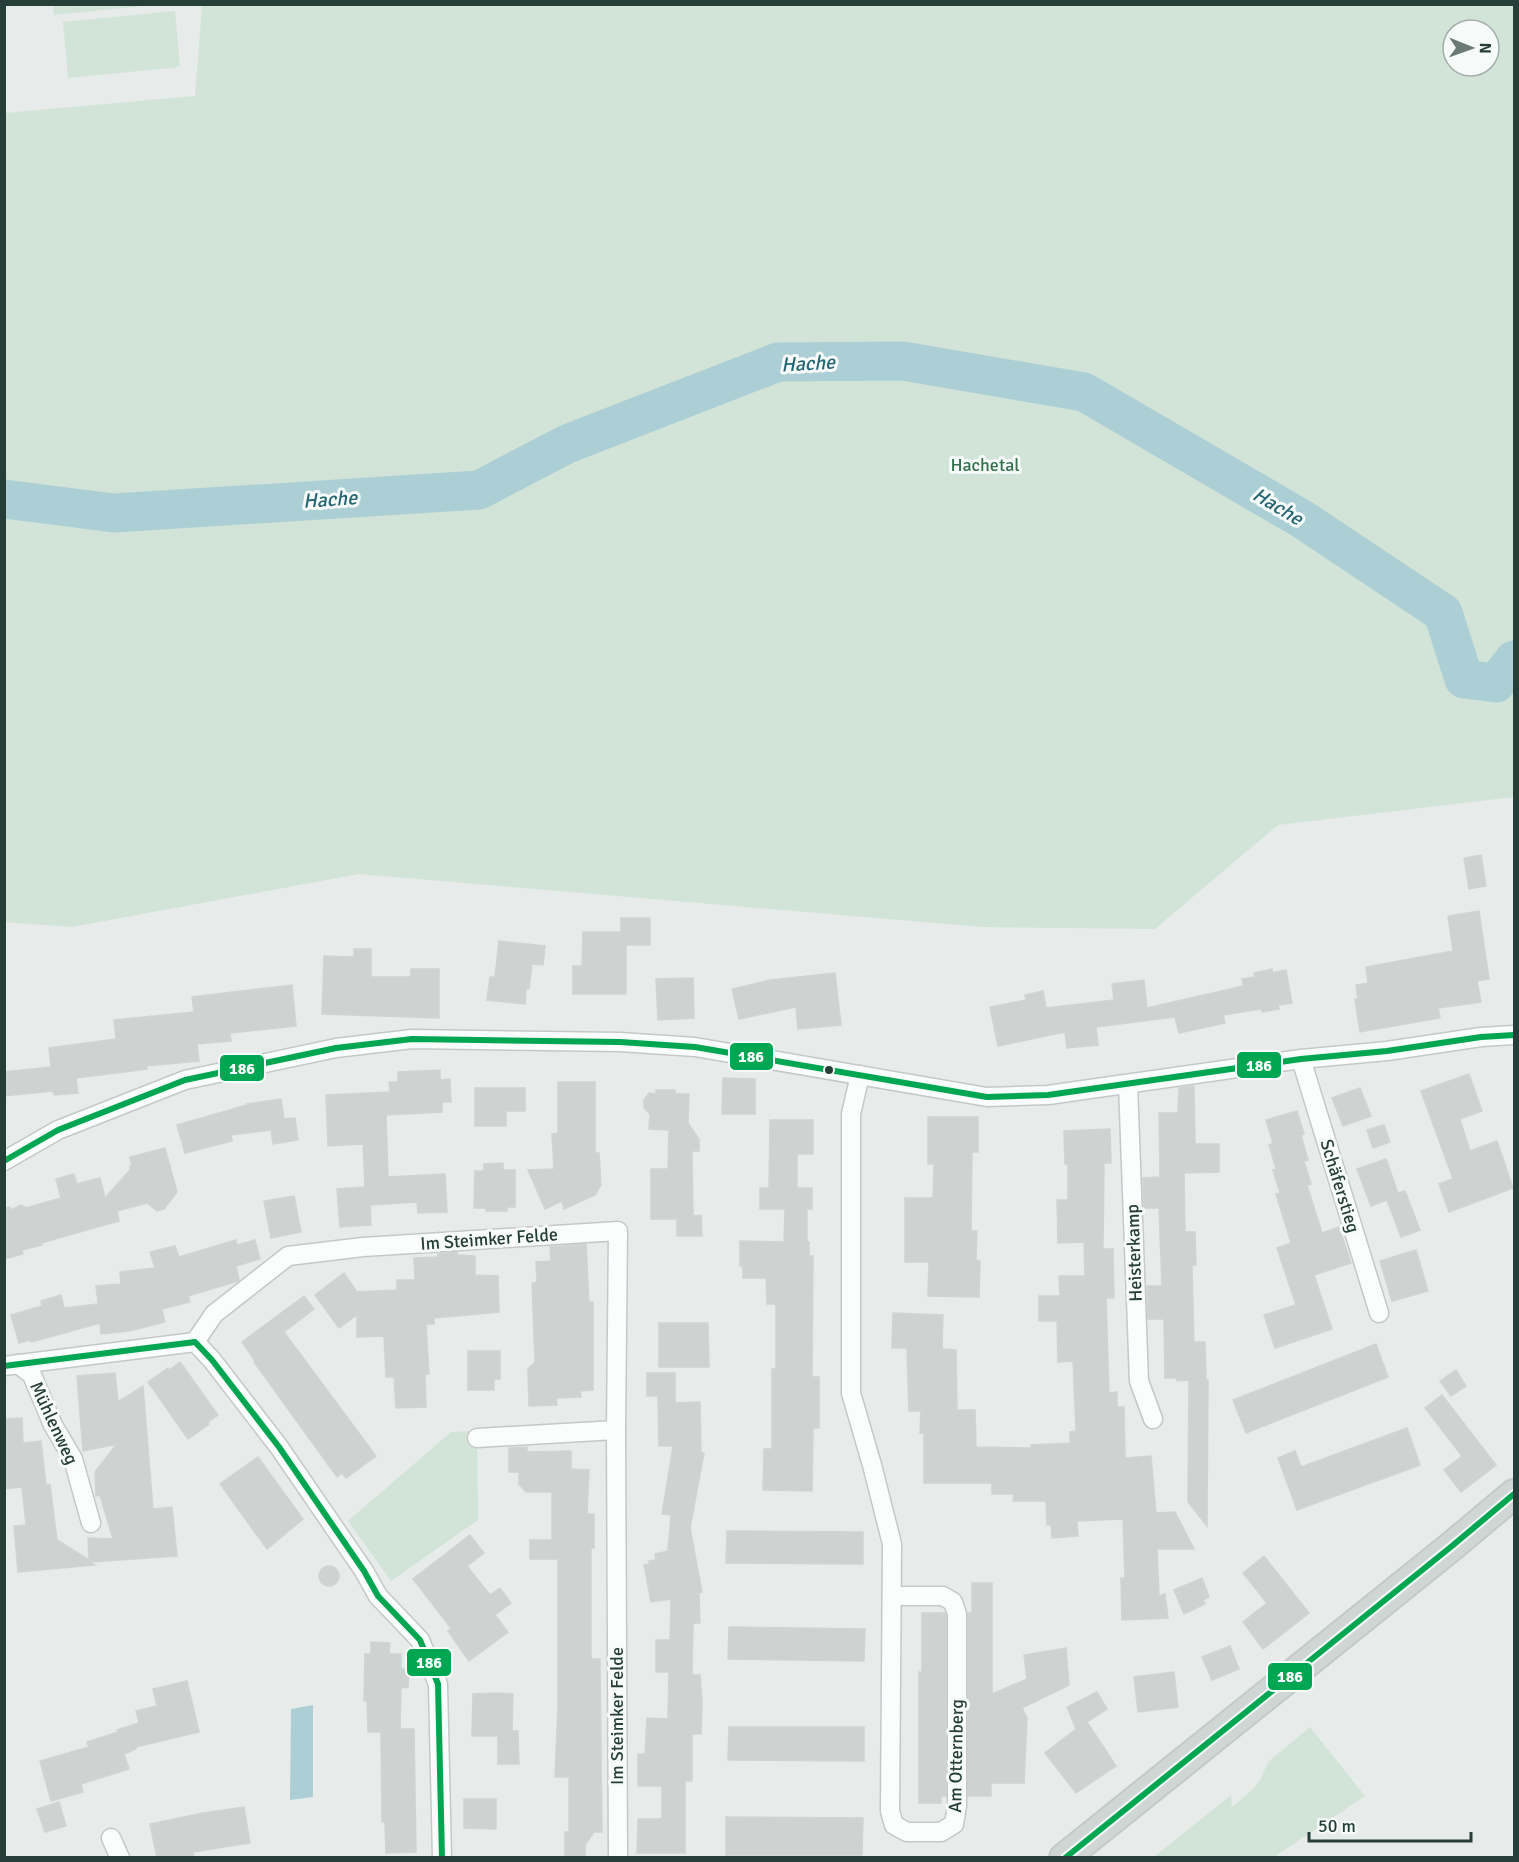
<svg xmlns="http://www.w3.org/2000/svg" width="1519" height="1862" font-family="Signika,sans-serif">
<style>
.green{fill:#d2e3d8;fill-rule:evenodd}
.water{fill:#accfd6}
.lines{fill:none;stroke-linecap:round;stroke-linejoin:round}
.river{stroke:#accfd6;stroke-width:39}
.building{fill:#ced3d1;stroke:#d0d4d3;stroke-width:1.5}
.street-casing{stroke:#c4c9c7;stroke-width:21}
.primary-casing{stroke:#c3cac8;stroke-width:32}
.street{stroke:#fbfcfc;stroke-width:18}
.primary{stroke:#cfd6d4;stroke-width:28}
.bus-1-casing{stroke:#f6faf8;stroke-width:10}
.bus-1{stroke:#00a651;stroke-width:6}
.bus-dot{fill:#263e38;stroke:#f6faf8;stroke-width:2}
.labels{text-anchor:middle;stroke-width:6;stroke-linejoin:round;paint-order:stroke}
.park-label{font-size:18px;fill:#34714d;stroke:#f6faf8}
.street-label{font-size:18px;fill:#263e38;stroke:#f6faf8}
.water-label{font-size:20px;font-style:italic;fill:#256675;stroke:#f6faf8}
.line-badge{stroke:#f6faf8;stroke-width:2}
.badge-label{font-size:16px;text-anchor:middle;font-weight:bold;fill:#fff}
</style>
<rect width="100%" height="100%" fill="#e7ecea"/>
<!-- green -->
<g class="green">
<polygon points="53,4 153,4 153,5 54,15"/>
<path d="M202,5H1514V797L1278,825L1155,929L983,927L359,874L72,927L5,922V113L195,96ZM1453,30H1489V66H1453Z"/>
<polygon points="175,11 180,67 68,78 63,22"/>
<polygon points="477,1431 478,1520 391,1581 348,1521 451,1432"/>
<polygon points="1310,1727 1365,1796 1274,1857 1154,1857 1231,1795 1232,1807 1253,1789 1260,1780 1268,1762"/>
</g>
<!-- water -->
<polygon class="water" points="313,1705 313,1797 290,1800 291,1709"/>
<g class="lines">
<!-- river -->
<polyline class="river" points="4,499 114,513 479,490 567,444 778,362 903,361 1084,392 1302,519 1443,613 1464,679 1496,683 1514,660"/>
</g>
<!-- building -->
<g class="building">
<polygon points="1481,855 1486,886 1469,889 1464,858"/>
<polygon points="1479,911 1489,979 1477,981 1481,1002 1438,1008 1440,1018 1360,1032 1355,999 1358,999 1356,985 1368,983 1366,967 1453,951 1448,916"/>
<polygon points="621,918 650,918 650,945 626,945 626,994 573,994 573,966 582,966 583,932 621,932"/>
<polygon points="499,941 545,946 543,965 532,964 529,989 526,989 525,1004 487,1000 490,977 495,977"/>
<polygon points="354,949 371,949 371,977 411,977 411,969 439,969 439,1018 322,1014 324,956 354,957"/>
<polygon points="1272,969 1272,973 1286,970 1292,1003 1278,1005 1279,1009 1262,1012 1261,1009 1223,1015 1225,1023 1179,1033 1175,1017 1096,1027 1098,1045 1067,1048 1065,1032 998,1046 990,1007 1026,1000 1025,995 1043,991 1046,1008 1114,1000 1112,984 1144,980 1147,1008 1243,986 1242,979 1255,977 1254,973"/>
<polygon points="835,973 841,1025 798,1029 796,1007 739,1019 732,989 770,980"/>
<polygon points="693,978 694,1018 658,1020 656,979"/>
<polygon points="292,985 296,1026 230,1033 231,1041 197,1044 199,1061 146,1066 147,1069 76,1078 78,1093 54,1095 53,1091 4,1096 4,1072 51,1067 49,1048 116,1039 114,1020 194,1012 192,997"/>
<polygon points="440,1070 440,1080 450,1079 451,1102 442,1102 442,1112 386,1115 388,1177 445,1174 447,1212 418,1213 417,1202 370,1205 371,1225 340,1227 337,1189 365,1187 363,1144 328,1146 326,1095 390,1092 389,1082 398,1082 398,1072"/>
<polygon points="1469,1074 1482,1111 1460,1119 1470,1151 1497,1141 1513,1188 1449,1212 1439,1184 1453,1179 1421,1091"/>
<polygon points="723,1078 755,1079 755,1114 722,1114"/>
<polygon points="558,1082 595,1082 595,1153 599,1153 601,1185 595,1195 564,1209 562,1201 545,1209 528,1170 554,1169 552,1134 558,1133"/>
<polygon points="1194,1086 1195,1144 1219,1144 1219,1172 1184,1173 1185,1232 1195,1232 1196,1265 1192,1265 1194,1342 1205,1342 1206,1380 1208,1380 1207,1526 1188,1502 1189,1380 1177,1381 1177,1378 1165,1378 1164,1319 1148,1319 1147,1286 1162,1286 1159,1208 1144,1208 1143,1178 1160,1177 1159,1113 1178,1113 1179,1088"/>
<polygon points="475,1088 525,1088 525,1111 506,1111 506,1126 475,1126"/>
<polygon points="1360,1088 1371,1116 1343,1126 1332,1098"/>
<polygon points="656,1090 675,1090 675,1094 689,1094 688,1123 699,1139 699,1151 692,1151 693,1216 701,1215 702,1236 677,1236 677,1219 651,1219 651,1169 668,1169 669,1130 649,1129 650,1114 644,1108 644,1100 649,1093 656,1094"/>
<polygon points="281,1099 284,1119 295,1118 298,1140 273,1144 271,1130 231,1135 232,1141 185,1153 177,1125 247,1105 247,1104"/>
<polygon points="1297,1111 1304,1134 1301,1135 1308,1160 1304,1161 1311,1184 1307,1185 1322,1233 1339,1227 1351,1263 1314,1275 1332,1329 1275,1348 1264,1315 1296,1305 1277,1248 1291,1243 1276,1194 1280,1193 1273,1170 1276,1169 1269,1145 1273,1143 1266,1120"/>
<polygon points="928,1117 978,1117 978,1152 972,1152 971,1231 977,1231 976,1261 980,1261 979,1297 928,1296 929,1262 905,1262 905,1198 933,1198 934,1164 928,1164"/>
<polygon points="770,1120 813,1120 813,1154 797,1154 797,1188 812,1188 812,1209 807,1209 807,1242 809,1242 809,1256 813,1256 812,1377 819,1377 819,1428 813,1428 812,1491 763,1490 764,1449 772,1449 772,1369 776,1369 776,1304 767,1304 766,1278 743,1278 743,1267 740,1266 740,1241 784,1242 785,1209 760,1209 760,1188 769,1188"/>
<polygon points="1384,1125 1390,1142 1373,1148 1367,1130"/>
<polygon points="1110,1129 1111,1163 1104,1163 1103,1249 1113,1249 1114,1298 1106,1298 1109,1393 1117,1392 1117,1407 1124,1407 1125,1458 1151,1456 1156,1513 1175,1512 1194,1549 1157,1549 1159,1596 1165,1594 1168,1618 1122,1620 1121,1578 1125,1578 1123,1519 1077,1521 1078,1536 1052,1538 1051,1525 1047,1525 1046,1501 1013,1501 1014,1494 992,1494 992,1483 924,1483 924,1433 920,1433 921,1411 909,1411 907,1348 892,1348 893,1313 943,1315 942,1349 956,1350 957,1410 975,1410 976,1447 1031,1448 1031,1445 1070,1443 1070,1432 1076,1431 1073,1361 1058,1362 1057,1321 1039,1321 1039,1296 1060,1296 1059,1276 1085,1276 1084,1242 1058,1243 1057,1200 1068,1200 1068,1164 1065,1164 1064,1131"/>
<polygon points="165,1148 177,1192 164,1209 157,1211 147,1203 117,1211 119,1221 41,1243 42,1245 22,1250 23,1254 4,1259 4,1208 10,1207 11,1210 21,1205 26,1208 61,1198 56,1179 74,1174 77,1184 100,1178 105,1198 130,1170 130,1166 132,1166 130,1157"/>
<polygon points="1386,1159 1398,1193 1405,1191 1420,1230 1401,1237 1387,1200 1371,1206 1357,1169"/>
<polygon points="503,1163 503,1170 515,1170 515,1207 507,1207 507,1211 486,1211 486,1208 474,1208 475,1171 484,1171 484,1164"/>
<polygon points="294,1196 301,1232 271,1238 264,1201"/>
<polygon points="236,1240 237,1245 255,1240 260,1259 236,1266 239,1280 238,1281 188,1296 190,1302 162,1309 165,1322 129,1331 101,1334 100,1323 31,1342 30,1340 19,1343 11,1315 42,1306 41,1301 61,1295 64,1308 98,1304 96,1286 121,1284 120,1272 155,1268 150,1252 175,1246 179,1257"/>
<polygon points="586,1244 589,1302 593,1302 593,1390 580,1391 581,1397 556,1398 557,1405 529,1406 528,1369 535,1362 532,1283 537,1282 536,1262 551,1261 550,1247"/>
<polygon points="1416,1250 1428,1291 1392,1301 1380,1261"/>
<polygon points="457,1252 457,1255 475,1256 475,1275 498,1276 499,1312 434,1318 434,1324 426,1324 429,1374 425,1374 426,1407 396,1408 394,1377 386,1377 384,1336 357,1337 357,1315 339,1328 315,1295 344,1273 357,1292 397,1290 397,1280 415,1280 414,1258 438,1257 438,1254"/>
<polygon points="304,1296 314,1309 284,1332 376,1456 346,1478 342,1473 337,1477 254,1362 255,1361 242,1342"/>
<polygon points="659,1323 708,1323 709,1367 659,1367"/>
<polygon points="1376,1344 1388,1377 1246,1433 1233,1400"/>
<polygon points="468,1351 500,1351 500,1379 494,1379 494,1390 468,1390"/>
<polygon points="180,1362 218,1415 208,1422 209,1424 188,1439 148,1382 168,1368 169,1370"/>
<polygon points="1456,1370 1466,1386 1451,1396 1440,1381"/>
<polygon points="115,1373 118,1402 143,1386 153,1509 172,1507 177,1556 90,1562 95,1565 18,1572 14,1526 26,1525 22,1487 4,1489 4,1419 22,1418 23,1443 41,1441 46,1485 50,1485 57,1540 89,1560 88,1538 113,1539 100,1495 96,1496 95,1472 117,1444 83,1451 77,1376"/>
<polygon points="647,1373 675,1373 675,1403 700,1402 701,1452 704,1453 690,1528 702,1592 699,1593 700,1623 693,1623 692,1675 700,1675 702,1703 701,1734 692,1734 692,1781 685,1781 685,1853 637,1853 638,1819 662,1819 662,1786 638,1786 638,1754 645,1754 647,1718 668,1719 669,1672 656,1672 656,1640 670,1640 671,1599 651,1602 644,1565 649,1564 649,1561 656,1560 655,1554 668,1551 671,1515 662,1514 673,1446 659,1446 658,1396 647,1396"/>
<polygon points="1442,1395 1496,1465 1461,1492 1444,1470 1462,1456 1425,1408"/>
<polygon points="1407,1428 1420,1465 1297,1510 1278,1458 1295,1451 1301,1467"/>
<polygon points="527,1447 527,1452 571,1451 571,1469 589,1470 587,1514 594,1514 594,1548 591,1548 591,1659 600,1659 602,1832 594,1832 585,1845 585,1857 565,1857 565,1832 569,1832 569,1777 555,1777 558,1706 558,1559 530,1559 530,1540 552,1540 552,1492 526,1492 519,1484 519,1472 509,1472 509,1448"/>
<polygon points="258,1457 303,1519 267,1549 220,1484"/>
<polygon points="727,1531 863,1532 863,1564 726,1563"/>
<polygon points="470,1535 484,1553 467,1566 490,1595 500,1588 511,1603 495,1615 508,1632 469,1661 448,1631 451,1628 413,1579"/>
<polygon points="1264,1556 1309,1613 1263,1649 1243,1622 1267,1603 1243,1573"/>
<circle cx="329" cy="1576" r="10"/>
<polygon points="1202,1578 1209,1597 1203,1600 1205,1604 1184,1614 1174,1590"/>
<polygon points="972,1583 992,1583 992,1694 1027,1679 1024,1655 1066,1648 1069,1685 1022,1708 1027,1718 1024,1783 991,1783 991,1796 968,1796 968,1613 972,1613"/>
<polygon points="922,1613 945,1613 946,1616 946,1796 941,1796 941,1803 919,1803 919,1672 922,1672"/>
<polygon points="729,1627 865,1629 864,1661 728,1659"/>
<polygon points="371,1642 390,1643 389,1654 401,1654 401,1669 409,1669 408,1687 401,1688 400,1729 414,1729 416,1852 386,1853 385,1822 382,1822 381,1732 368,1732 367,1701 364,1701 365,1654 371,1654"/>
<polygon points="1230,1646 1239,1669 1212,1680 1202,1657"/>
<polygon points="1174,1672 1178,1707 1138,1712 1134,1677"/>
<polygon points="187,1681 199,1732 136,1747 136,1749 124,1754 129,1769 81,1784 83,1792 51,1801 40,1761 89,1747 87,1742 118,1732 117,1730 139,1723 136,1711 157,1706 153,1689"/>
<polygon points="1097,1692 1107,1709 1087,1722 1116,1766 1076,1793 1045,1753 1076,1729 1067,1707"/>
<polygon points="497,1693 513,1694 512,1731 518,1731 519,1764 498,1764 498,1736 472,1736 473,1694"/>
<polygon points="729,1727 864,1727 864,1761 728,1760"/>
<polygon points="464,1799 496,1799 496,1829 464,1828"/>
<polygon points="59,1802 66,1826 45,1832 37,1809"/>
<polygon points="244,1807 250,1843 193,1852 194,1857 157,1857 150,1824 203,1813"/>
<polygon points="726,1817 863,1818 862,1855 726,1855"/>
</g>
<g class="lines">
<defs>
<g id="street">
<polyline points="1301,1059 1379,1313"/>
<polyline points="860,1075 851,1114 851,1393 872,1465 892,1544 890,1811 894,1825 907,1832 941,1832 954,1824 957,1806 957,1614 953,1602 943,1596 892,1596"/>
<polyline points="1128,1084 1139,1381 1153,1419"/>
<polyline points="4,1161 58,1130 185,1080 336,1048 412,1039 620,1042 695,1047 987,1097 1048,1095 1301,1059 1387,1051 1481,1037 1514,1035"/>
<polyline points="195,1342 214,1314 288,1256 363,1247 618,1231 616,1430 618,1858"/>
<polyline points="18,1364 32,1375 53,1425 73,1459 91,1523"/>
<polyline points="4,1366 195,1342 212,1360 279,1447 364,1571 378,1596 420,1640 438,1684 442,1858"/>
<polyline points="477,1438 616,1430"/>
<polyline points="111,1838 120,1858"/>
</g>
<polyline id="primary" points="1064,1858 1452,1546 1514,1494"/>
</defs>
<!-- street casing -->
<use href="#street" class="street-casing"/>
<!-- primary casing -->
<use href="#primary" class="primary-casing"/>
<!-- street -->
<use href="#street" class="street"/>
<!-- primary -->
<use href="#primary" class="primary"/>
<defs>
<g id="bus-1">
<polyline points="4,1161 58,1130 185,1080 336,1048 412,1039 620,1042 695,1047 987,1097 1048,1095 1301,1059 1387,1051 1481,1037 1514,1035"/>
<polyline points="4,1366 195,1342 212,1360 279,1447 364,1571 378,1596 420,1640 438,1684 442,1858"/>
<polyline points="1065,1858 1452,1546 1514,1494"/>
</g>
</defs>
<!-- bus-1 casing -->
<use href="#bus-1" class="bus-1-casing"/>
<!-- bus-1 -->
<use href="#bus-1" class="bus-1"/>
</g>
<!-- markers -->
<circle class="bus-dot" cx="829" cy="1070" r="5"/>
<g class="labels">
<!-- park labels -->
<g class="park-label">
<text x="985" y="471">Hachetal</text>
</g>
<!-- street labels -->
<g class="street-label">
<text transform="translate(1340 1186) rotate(73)" y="6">Schäferstieg</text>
<text transform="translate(489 1239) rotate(-4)" y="6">Im Steimker Felde</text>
<text transform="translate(1134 1253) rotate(-92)" y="6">Heisterkamp</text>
<text transform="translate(54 1423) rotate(65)" y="6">Mühlenweg</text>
<text transform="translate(617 1716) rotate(-90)" y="6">Im Steimker Felde</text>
<text transform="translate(956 1756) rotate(-89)" y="6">Am Otternberg</text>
</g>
<!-- water labels -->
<g class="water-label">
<text transform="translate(808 363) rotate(-3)" y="7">Hache</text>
<text transform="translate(330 499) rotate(-4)" y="7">Hache</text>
<text transform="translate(1278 506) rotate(31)" y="7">Hache</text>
</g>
</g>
<g class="line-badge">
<rect x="729" y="1042" width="45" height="29" rx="6" fill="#00a651"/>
<rect x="1236" y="1051" width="46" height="28" rx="6" fill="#00a651"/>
<rect x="219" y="1054" width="46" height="28" rx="6" fill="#00a651"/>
<rect x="406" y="1648" width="46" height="29" rx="6" fill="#00a651"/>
<rect x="1267" y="1662" width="46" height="29" rx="6" fill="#00a651"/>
</g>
<g class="badge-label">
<text x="751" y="1062">186</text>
<text x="1259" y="1071">186</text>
<text x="242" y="1074">186</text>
<text x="429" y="1668">186</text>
<text x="1290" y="1682">186</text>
</g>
<!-- border -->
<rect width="1519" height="1862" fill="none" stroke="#263e38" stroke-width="12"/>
<!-- north arrow -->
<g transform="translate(1471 48) rotate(91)"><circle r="28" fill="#f6faf8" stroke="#a3afab" stroke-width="1.5"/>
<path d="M0-4.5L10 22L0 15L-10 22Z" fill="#6a7b76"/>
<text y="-9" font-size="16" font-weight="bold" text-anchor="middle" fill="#263e38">N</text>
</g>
<!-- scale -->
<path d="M1309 1832v9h162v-9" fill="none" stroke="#263e38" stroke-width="3"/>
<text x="1318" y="1832" font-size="18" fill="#263e38" stroke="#f6faf8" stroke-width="4.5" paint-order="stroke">50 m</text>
</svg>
